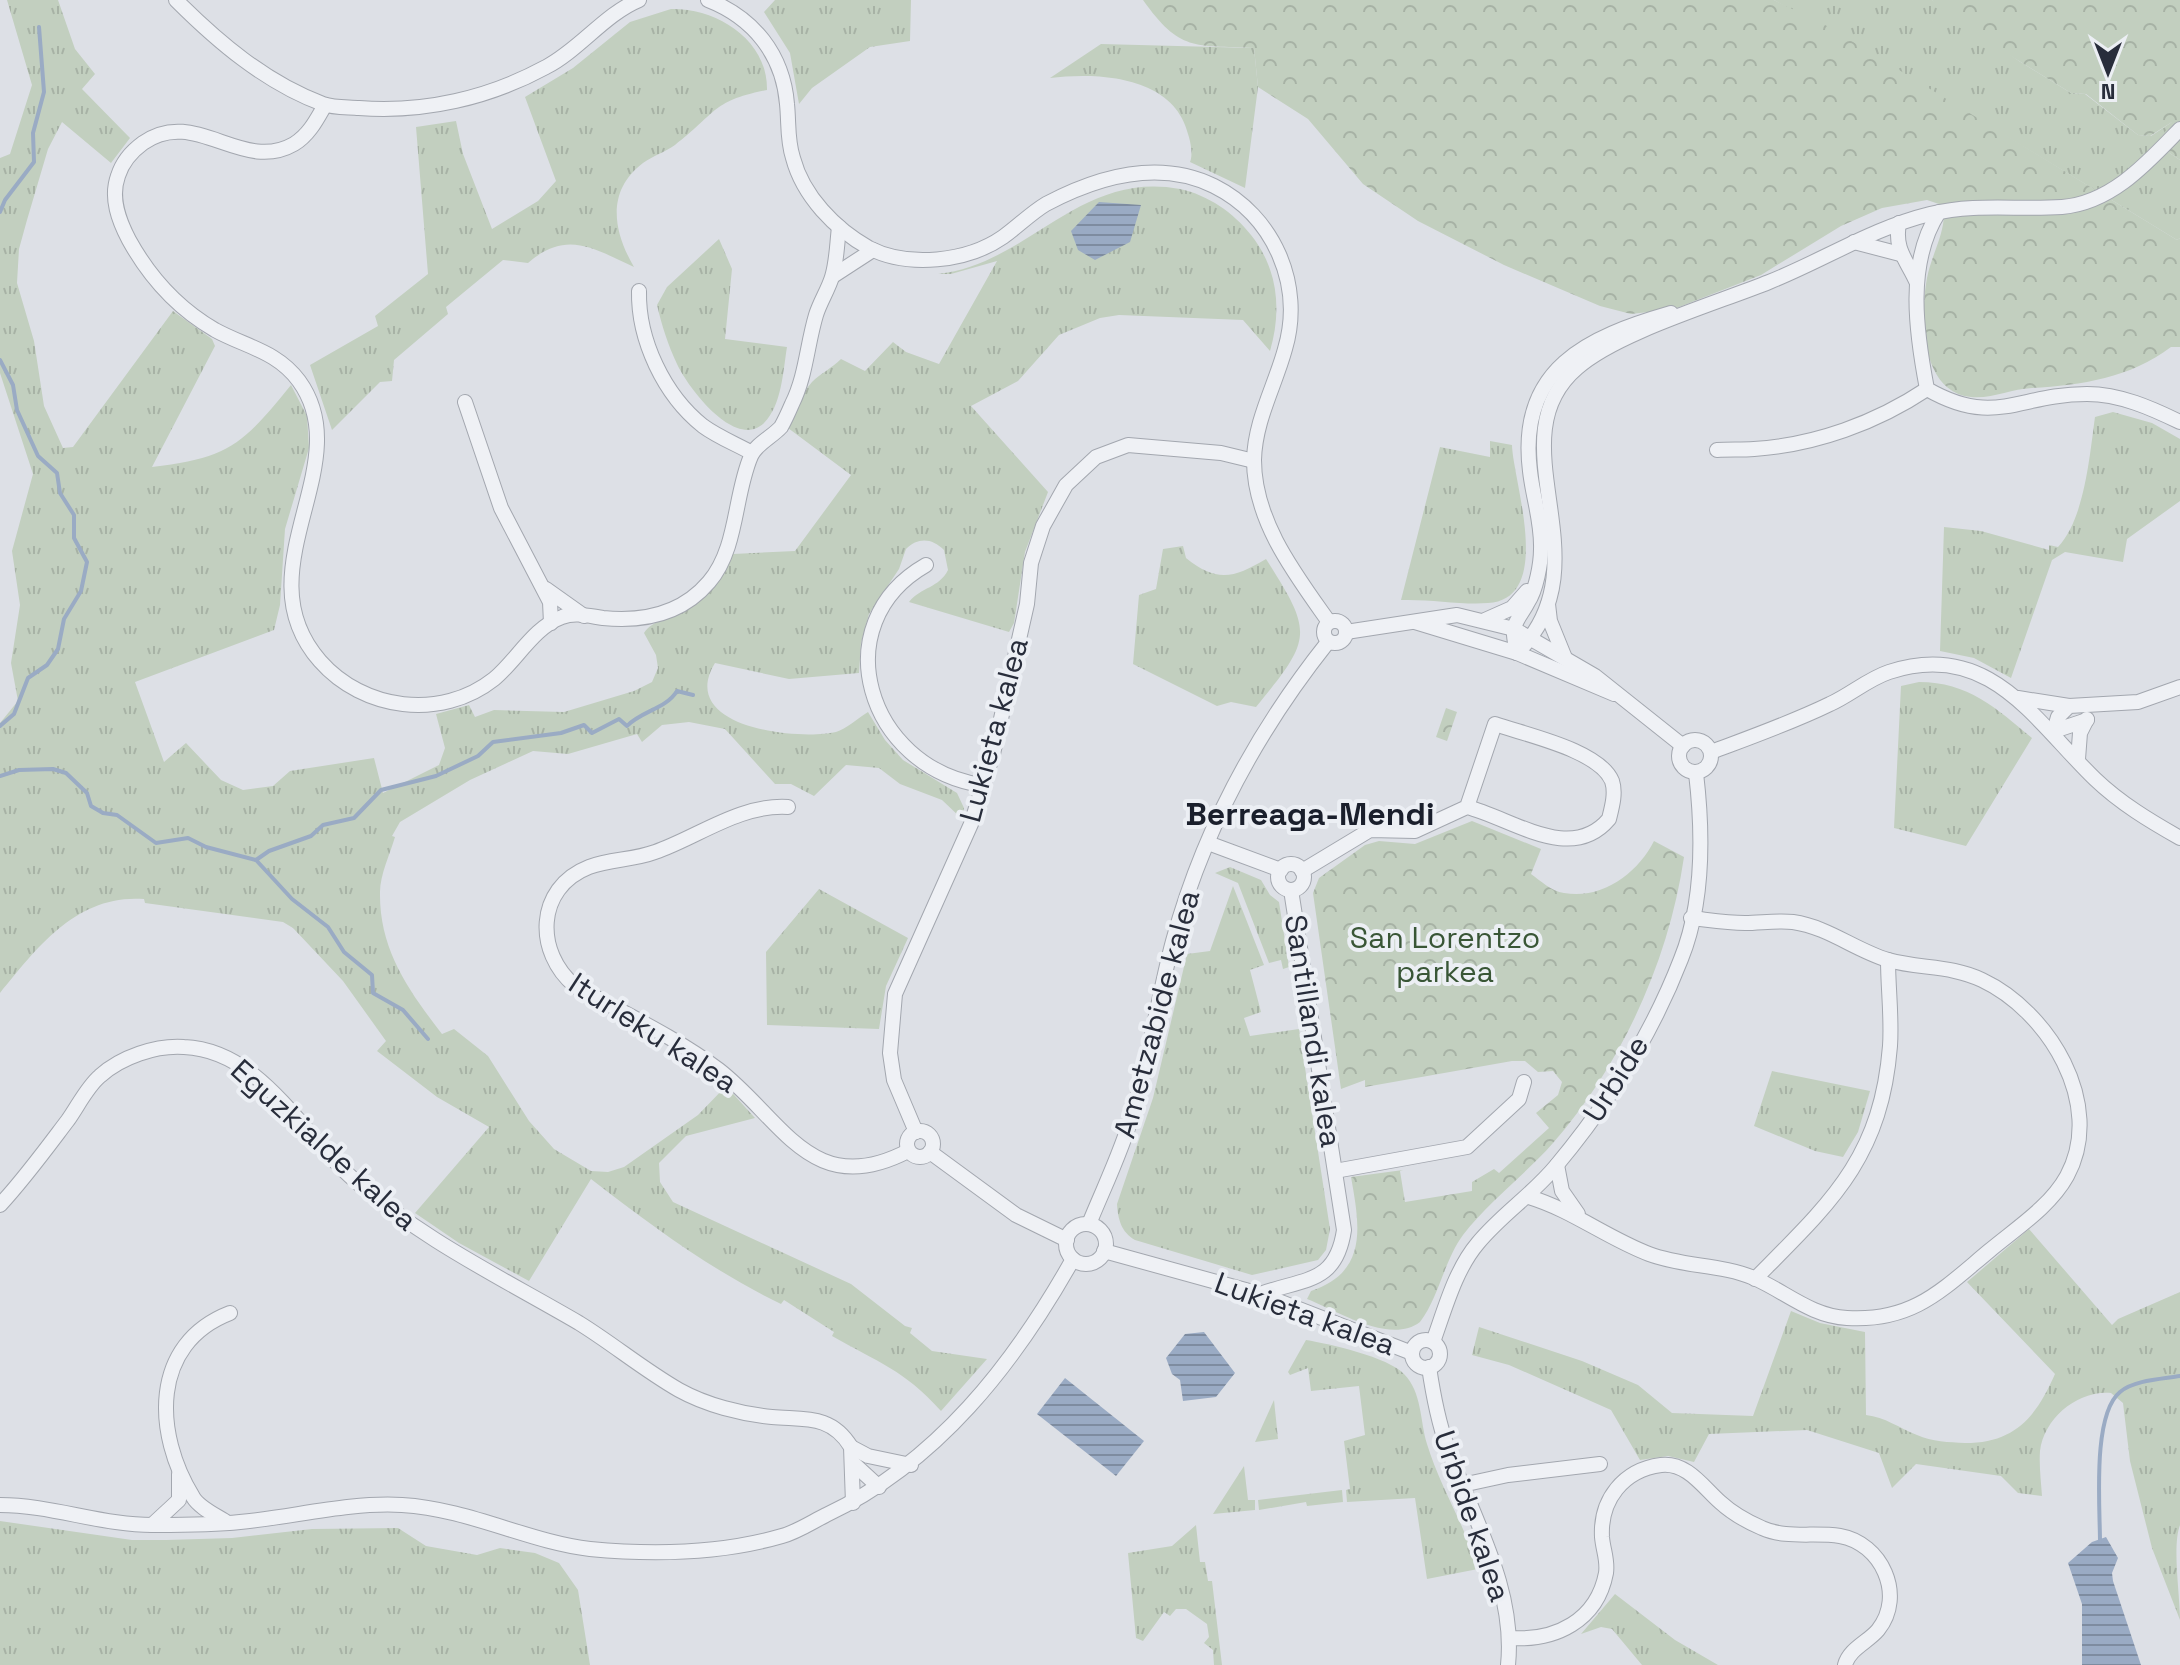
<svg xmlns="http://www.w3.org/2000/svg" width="2180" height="1665" font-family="'Space Grotesk',sans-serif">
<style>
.grass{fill:url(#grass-tufts)}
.forest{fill:url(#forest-crowns)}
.water{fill:url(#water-rules)}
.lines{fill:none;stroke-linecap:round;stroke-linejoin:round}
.stream{stroke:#9aabc4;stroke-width:4}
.minor-casing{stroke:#a3a7af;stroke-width:16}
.minor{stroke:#eff1f5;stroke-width:14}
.labels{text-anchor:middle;stroke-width:8;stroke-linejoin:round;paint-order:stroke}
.street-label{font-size:30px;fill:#282d3b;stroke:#eceff4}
.park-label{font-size:30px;fill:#395636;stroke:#eceff4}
.neighbourhood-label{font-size:32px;font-weight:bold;fill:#1a1f2c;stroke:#eceff4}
</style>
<defs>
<pattern id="grass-tufts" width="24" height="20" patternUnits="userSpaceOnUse" patternTransform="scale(2)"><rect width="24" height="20" fill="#c2cfbf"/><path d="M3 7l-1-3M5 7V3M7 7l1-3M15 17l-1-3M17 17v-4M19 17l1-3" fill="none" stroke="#a7b2a5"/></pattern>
<pattern id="forest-crowns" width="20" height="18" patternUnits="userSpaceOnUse" patternTransform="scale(2)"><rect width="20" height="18" fill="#c2cfbf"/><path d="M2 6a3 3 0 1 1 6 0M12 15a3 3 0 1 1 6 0" fill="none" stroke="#a7b2a5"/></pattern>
<pattern id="water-rules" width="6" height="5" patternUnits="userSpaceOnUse" patternTransform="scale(2)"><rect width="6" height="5" fill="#9aabc4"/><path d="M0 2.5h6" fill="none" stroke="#7e8ca0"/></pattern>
</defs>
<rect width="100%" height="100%" fill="#dde0e6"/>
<!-- grass -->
<g class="grass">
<path d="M7,0H58L75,49L95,74L82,89L130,138L111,163L62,122L48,149L27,220L19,249L17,283L34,341L44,406L63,448L73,447L173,311L212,339L215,346L152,467C229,458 243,444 291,385L307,416L309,448L285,529L280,605L274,630L135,682L164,762L186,743L221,780L243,790L273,786L290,771L374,758L383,793L439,765L445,748L436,714L469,705L475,717L494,710L564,712L634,691L652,682L658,668L656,655L644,633C652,620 670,619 683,612C708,598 721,579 733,554L795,551L851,475L788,428C795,413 801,394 812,382C820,374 832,368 841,359L865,371L893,342L906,352L939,364L997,261L951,274H938C1029,264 1079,170 1180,189C1208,195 1234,213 1251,235C1278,269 1282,310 1270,351L1243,320L1119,315L1100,318L1059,335L1018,381L971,406L1048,492L1025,552L1014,623L1009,632L909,602C921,587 939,588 948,570L944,550C932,538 918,537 906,549L899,569L869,614L861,643L859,673L789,679L715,663C676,727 797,741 836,732C846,729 858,718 868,712L885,740L903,760L957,793L964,808L962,819L942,800L900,784L879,768L846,765L814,796L791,784H775L725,729L689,722L662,725L642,742L637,734L568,754L533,751L470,780L400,822L392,836L395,837C390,854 380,875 380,892C379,950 409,991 442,1034L454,1029L488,1056L529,1121L554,1149L591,1171L608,1172L624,1167L698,1115L726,1086L755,1118L686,1136L659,1163L660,1182L673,1202L851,1284L905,1326L912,1328L910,1333L932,1351L987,1359L941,1411C903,1369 879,1363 832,1336L834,1332L784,1300L781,1304C711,1270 652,1226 591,1179L529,1281L459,1243L415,1213L489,1127L437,1097L377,1051L386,1041L343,981L293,928L283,922L145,903L144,899C78,894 38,946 0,993V723L18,701L11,663L20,605L12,551L33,474L0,373V158L10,154L32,85Z"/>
<polygon points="775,0 911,0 910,41 870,47 812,88 799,104 790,53 764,12"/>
<path d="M1774,0H1932L2019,61L2071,93L2085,94L2138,135L2151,136L2175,120L2156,144L2180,160V238L2177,240C2044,159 1910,77 1774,0Z"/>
<path d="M671,9C717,8 768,40 767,90C711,101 716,114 675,145C665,152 653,156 643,163C606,191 613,231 634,267C594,249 567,229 528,263L503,260L446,307L448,314L394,360L392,381L380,382L332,430L310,365L378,326L375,316L428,274L416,127L456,121L463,154L492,229L538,201L556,181L525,97L573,68L630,22Z"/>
<path d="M1101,44L1254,48L1258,87L1245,188L1190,162C1193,156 1191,143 1188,134C1174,76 1098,72 1050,78Z"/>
<path d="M719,239L732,269L725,339L787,347C783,371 782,405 764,423C735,451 687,386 677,364C668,345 662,326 657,305L667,287Z"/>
<path d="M2113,412L2152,423L2180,439V501L2127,539L2123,562L2065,552L2052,560L2011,678L1974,658L1940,651L1944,527L1981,531L2049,550V545L2058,547C2085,519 2090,452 2095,417Z"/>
<path d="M1490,441L1512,445C1513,481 1555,599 1488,603C1461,605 1430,599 1401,600L1440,447L1490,457Z"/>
<path d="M1183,546L1186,558C1218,584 1235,577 1266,559C1313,633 1313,638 1256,707L1231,702L1217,706L1133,664L1139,595L1156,589L1163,549Z"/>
<path d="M1919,682C1968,682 1996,708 2032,738L1966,846L1894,828L1901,686Z"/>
<polygon points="1230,867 1261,880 1270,895 1279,902 1289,967 1283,969 1281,960 1269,963 1238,883 1215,873"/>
<path d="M1233,886L1264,965L1250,970L1261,1012L1244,1018L1250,1036L1299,1029L1330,1229L1326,1250L1318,1260L1252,1275L1135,1240C1121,1232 1118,1219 1117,1204L1153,1098L1187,954L1210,951Z"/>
<polygon points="819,889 908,938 886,986 879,1029 767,1025 766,952"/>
<polygon points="1772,1071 1870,1091 1858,1132 1843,1157 1815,1151 1754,1126"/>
<path d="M2029,1229L2112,1325L2118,1319L2180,1292V1525C2172,1546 2180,1594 2180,1620L2152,1548L2130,1461L2123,1403L2111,1393C2078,1390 2044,1418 2040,1451C2039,1466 2041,1481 2042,1496L2018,1493L2001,1476L1916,1464L1892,1488L1879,1453L1807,1430L1709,1434L1694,1462L1668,1456L1640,1460L1611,1410L1509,1365L1472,1355L1479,1327L1582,1361L1638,1385L1672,1413L1753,1416L1791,1311L1820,1323L1865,1332L1866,1415C1885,1417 1899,1428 1917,1435C1932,1442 1949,1442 1965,1443C2015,1443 2036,1417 2055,1374L1967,1282Z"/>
<path d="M1306,1340C1330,1344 1388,1357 1404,1374C1422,1392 1420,1421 1427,1444C1440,1487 1465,1525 1478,1569L1427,1579L1415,1498L1347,1502L1346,1490L1350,1489L1344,1441L1365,1435L1359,1386L1311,1391L1308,1368L1290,1375L1288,1372Z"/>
<polygon points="1274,1400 1278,1439 1255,1442"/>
<polygon points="1244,1466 1248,1500 1255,1500 1255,1510 1213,1514"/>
<polygon points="1342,1490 1343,1502 1307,1506 1306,1502 1259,1510 1258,1500"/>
<polygon points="0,1521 132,1540 166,1540 232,1538 312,1529 398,1528 426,1546 477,1555 500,1548 535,1553 559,1563 578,1590 590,1665 0,1665"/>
<polygon points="1196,1525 1200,1562 1205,1562 1208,1581 1212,1581 1222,1665 1214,1665 1213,1650 1204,1643 1209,1637 1207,1624 1186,1609 1176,1609 1170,1616 1164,1612 1143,1641 1136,1638 1128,1553 1172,1546"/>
<polygon points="1615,1594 1675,1640 1718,1665 1642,1665 1612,1629 1601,1627 1581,1634"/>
</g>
<!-- forest -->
<g class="forest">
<path d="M1143,0H1774L1827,26L2177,240L2180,238V347H2171C2130,378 2082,385 2032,388C2011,389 1992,399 1971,397C1920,392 1920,316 1927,278C1931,256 1944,236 1944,213L1939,204L1927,200L1882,208L1841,226L1761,275L1674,309L1631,314L1600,306L1504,265L1418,221L1363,184L1308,119L1258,87L1254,48C1194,45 1180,52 1143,0Z"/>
<polygon points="1932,0 2180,0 2180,160 2156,144 2172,122 2150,136 2138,135 2086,94 2071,93 2019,61 1952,20"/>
<polygon points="1446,708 1457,712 1447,741 1436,737"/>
<path d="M1472,821L1541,849L1531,874C1541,881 1551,891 1564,893C1602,900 1638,873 1654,841L1684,857C1669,960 1622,1064 1553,1143C1525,1175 1489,1201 1463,1235C1444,1261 1439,1297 1420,1322C1390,1345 1338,1311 1307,1299L1311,1291C1368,1272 1360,1227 1351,1177L1403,1170L1400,1171L1405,1202L1472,1191V1182L1494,1169L1499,1173L1549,1128L1536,1113L1558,1095L1562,1082L1553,1071L1538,1072L1525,1061H1512L1365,1087V1080L1341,1089L1313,893L1319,878L1365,845L1379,841L1415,844Z"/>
</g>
<!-- water -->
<g class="water">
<polygon points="1099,202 1141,205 1130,242 1095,260 1078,250 1071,231"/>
<polygon points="1204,1332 1235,1373 1216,1397 1183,1401 1180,1380 1172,1374 1166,1358 1185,1334"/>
<polygon points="1065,1378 1144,1441 1116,1476 1037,1414"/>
<polygon points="2106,1537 2118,1558 2112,1573 2113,1581 2141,1665 2082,1665 2082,1604 2068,1563 2092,1542"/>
</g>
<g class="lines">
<!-- stream -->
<g class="stream">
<polyline points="0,212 5,200 34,162 33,133 44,92 39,27"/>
<polyline points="0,360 13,385 17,410 38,456 57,473 60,493 74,515 74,538 87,562 81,591 64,619 58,649 47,665 28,678 14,714 0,726"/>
<polyline points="0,776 19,770 53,769 66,773 87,793 91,806 103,813 117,815 156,843 188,838 206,847 256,860 292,899 328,927 344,952 372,975 373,993 403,1010 428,1039"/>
<path d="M256,860L269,851L311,836L323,825L354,818L381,790L436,776L478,756L493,742L561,733L584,725L592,733L619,719L627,726C641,711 666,709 677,691L693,695"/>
<path d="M2100,1542C2100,1507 2092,1415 2120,1392C2134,1380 2163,1379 2180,1376"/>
</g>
<defs>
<g id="minor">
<path d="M176,0C218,42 266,83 323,104C334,108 348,107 359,108C424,113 489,98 546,67C579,50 605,14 639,0"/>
<path d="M708,0C754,18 783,55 787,104C789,123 787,140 793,158C803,196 835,229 869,248C908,268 967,262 1003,237C1017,227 1031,213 1046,204C1097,177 1159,159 1214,186C1274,216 1304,285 1285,349C1275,386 1255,420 1254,460C1254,521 1295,574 1329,622"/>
<path d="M325,105C317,119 309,135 294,144C242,174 195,106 143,143C132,151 122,163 118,176C110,198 119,221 129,240C150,278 177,308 215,330C246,347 277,351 299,381C360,465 240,570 320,661C363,710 441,721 494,679C516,661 534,627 562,617C575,612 589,616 603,618C643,622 681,615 709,582C738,548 734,495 751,456C756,444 772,437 781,427C785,420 789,411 792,404C806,376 807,345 816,315C820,302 828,290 832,277C837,261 837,243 839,227"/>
<path d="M1939,212C1906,263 1916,332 1927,389C1995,428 2018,394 2087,394C2120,394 2151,408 2180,422"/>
<path d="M1899,223C1894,250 1907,260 1917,283"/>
<polyline points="1854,242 1900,254"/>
<polyline points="833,276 873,250"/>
<path d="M639,291C638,340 664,395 703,426C718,437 736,444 752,453"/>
<polyline points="465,402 501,508 550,602 551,623"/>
<path d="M1717,450C1729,449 1741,450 1754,449C1815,445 1876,423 1927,389"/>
<path d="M926,565C823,624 867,767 981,785"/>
<polyline points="546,589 584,616"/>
<polyline points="1548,604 1550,621 1565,658"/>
<polyline points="1485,620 1512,608 1527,591"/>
<circle cx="1335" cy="632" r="11"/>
<polyline points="1415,622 1517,653 1614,694"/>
<polyline points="1346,632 1457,615 1514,629 1595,676 1683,746"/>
<path d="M1517,653C1609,562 1492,441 1577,368C1616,333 1717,303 1769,282C1824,260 1873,228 1930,214C1977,203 2015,210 2062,207C2112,203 2148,162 2180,129"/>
<path d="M1517,653C1516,646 1513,637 1514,629C1515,620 1524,611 1528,602C1536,590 1541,564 1541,549C1542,522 1533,498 1530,471C1517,368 1588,337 1671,313"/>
<polyline points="2018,698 2069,706"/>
<polyline points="2087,720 2054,731 2058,717 2069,706 2138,702 2180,687"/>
<circle cx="1695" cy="756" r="16"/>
<path d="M1711,752C1751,737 1791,723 1830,704C1850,695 1868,679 1889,672C1989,639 2034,720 2095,779C2120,803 2150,821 2180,838"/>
<polyline points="2078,759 2080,733 2087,719"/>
<path d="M788,807C740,804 698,837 655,852C634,860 610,859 589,867C535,888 535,953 575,986C623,1013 675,1037 719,1070C783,1120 812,1201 908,1151"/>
<polyline points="1208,843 1281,870"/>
<circle cx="1291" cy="877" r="13"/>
<path d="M1302,871L1370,830L1415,831L1467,807C1513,819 1571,864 1609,819C1612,807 1616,793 1612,781C1599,750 1526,735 1495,724L1467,807"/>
<circle cx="920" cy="1144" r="13"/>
<polyline points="916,1132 894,1080 890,1053 895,994 971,824 993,754 1027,604 1031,563 1043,526 1066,485 1096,457 1128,445 1221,453 1254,461"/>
<polyline points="930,1152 1016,1215 1067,1240"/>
<polyline points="1557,1165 1562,1191 1578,1214"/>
<polyline points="1335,1171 1467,1147 1519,1099 1524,1082"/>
<path d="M1529,1197C1572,1210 1607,1238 1649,1254C1683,1267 1721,1264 1754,1278C1786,1292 1811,1316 1847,1318C1913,1322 1942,1290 1989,1251C2015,1229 2050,1207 2067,1176C2106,1104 2048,1011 1982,980C1951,965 1920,969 1888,960C1855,950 1828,927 1793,922C1778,920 1760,923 1745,923C1727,923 1709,920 1691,918"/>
<path d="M0,1205C25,1178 46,1149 68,1120C78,1106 87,1087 100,1076C121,1057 156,1045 184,1047C259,1050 300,1131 351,1177C419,1238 500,1277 579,1323C613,1344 644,1370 679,1390C706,1405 741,1414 772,1417C804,1420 831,1414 851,1447L853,1503"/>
<path d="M1089,1224C1104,1187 1122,1151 1133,1112C1150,1056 1158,997 1173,941C1203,831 1258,730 1328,642"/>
<circle cx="1086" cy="1244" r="20"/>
<polyline points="1104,1251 1260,1294 1412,1353"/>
<path d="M1755,1279C1830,1203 1881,1159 1890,1046C1892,1018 1888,988 1888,960"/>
<path d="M1260,1294C1305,1278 1336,1284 1344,1230L1291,890"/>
<circle cx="1426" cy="1354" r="14"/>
<path d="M1433,1342C1445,1309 1455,1270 1478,1243C1502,1214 1532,1195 1556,1166C1607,1105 1652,1034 1681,959C1704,902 1703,832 1696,773"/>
<path d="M1429,1367C1433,1394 1438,1421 1447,1446C1472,1517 1516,1588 1508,1665"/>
<polyline points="851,1447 868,1456 911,1465"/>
<polyline points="854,1464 879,1487"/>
<polyline points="1462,1485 1508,1475 1600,1464"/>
<path d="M0,1505C52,1505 104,1526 156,1525C184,1525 213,1525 240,1522C294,1517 348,1502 402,1505C469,1509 529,1542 590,1549C654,1555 720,1554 782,1536C797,1532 812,1522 826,1515C937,1463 1014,1364 1073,1259"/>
<path d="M228,1523C218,1516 199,1508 193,1497C154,1434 150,1344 230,1313"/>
<polyline points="152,1525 179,1500 179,1474"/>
<path d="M1511,1638C1555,1641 1597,1621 1606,1573C1608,1560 1603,1550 1602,1537C1600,1500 1623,1470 1661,1465C1687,1462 1703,1487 1720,1502C1732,1513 1748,1522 1762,1528C1786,1539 1814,1532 1840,1536C1881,1543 1906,1595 1878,1630C1868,1642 1849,1649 1845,1665"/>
</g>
</defs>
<!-- minor casing -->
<use href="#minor" class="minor-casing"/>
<!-- minor -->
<use href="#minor" class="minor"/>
</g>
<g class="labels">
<!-- street labels -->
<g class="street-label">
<text transform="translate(994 730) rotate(-75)" y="10">Lukieta kalea</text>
<text transform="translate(1157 1014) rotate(-75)" y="10">Ametzabide kalea</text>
<text transform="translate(1313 1031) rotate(81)" y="10">Santillandi kalea</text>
<text transform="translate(653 1033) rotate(33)" y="10">Iturleku kalea</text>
<text transform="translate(1616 1079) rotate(-58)" y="10">Urbide</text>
<text transform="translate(324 1145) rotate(42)" y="10">Eguzkialde kalea</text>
<text transform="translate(1305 1314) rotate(20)" y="10">Lukieta kalea</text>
<text transform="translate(1472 1516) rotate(71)" y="10">Urbide kalea</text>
</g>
<!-- park labels -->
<g class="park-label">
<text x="1445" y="948">San Lorentzo<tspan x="1445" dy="34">parkea</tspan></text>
</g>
<!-- neighbourhood labels -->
<g class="neighbourhood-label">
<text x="1310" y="825">Berreaga-Mendi</text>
</g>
</g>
<!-- north arrow -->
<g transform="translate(2108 72) rotate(180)" stroke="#eceff4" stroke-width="6" paint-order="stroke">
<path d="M0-6L14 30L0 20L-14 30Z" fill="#282d3b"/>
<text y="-12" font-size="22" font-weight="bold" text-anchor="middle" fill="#282d3b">N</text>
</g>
</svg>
